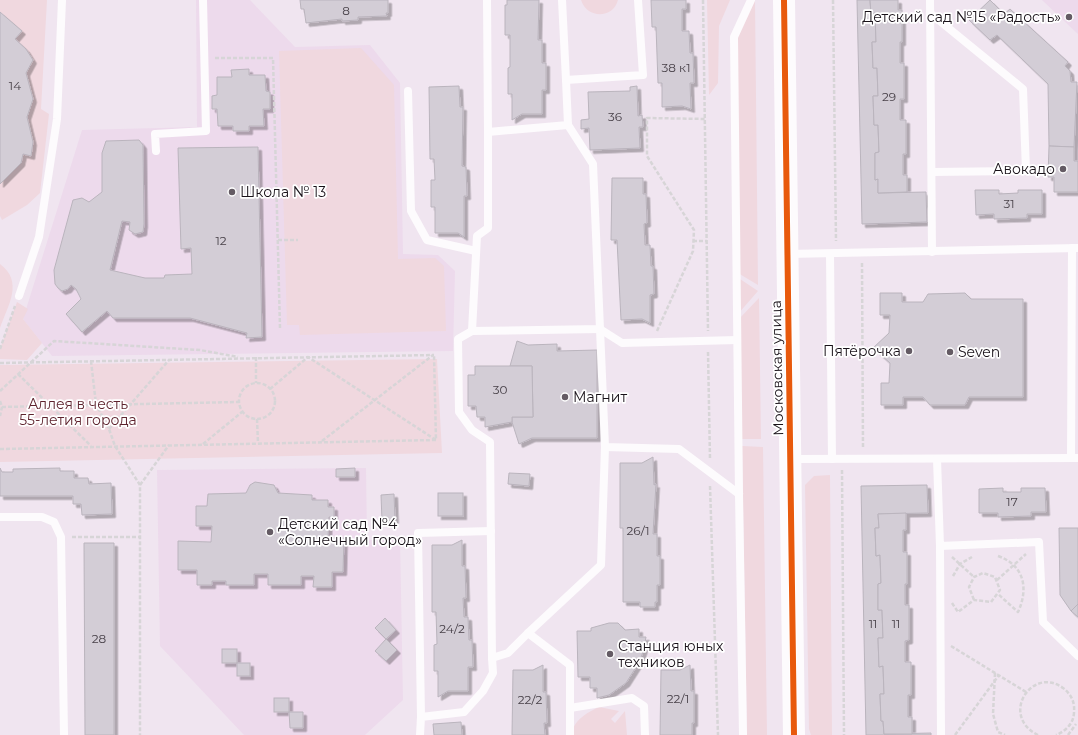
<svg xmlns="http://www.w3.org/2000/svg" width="1078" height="735" font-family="Montserrat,sans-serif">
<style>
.built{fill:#eddaec}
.green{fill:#f0d8df}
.building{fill:#d3cdd6;stroke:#bab4bd;filter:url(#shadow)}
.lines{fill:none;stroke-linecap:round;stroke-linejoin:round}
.path{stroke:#d7d5d7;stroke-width:2.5;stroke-dasharray:4 2;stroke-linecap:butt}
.lane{stroke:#fdfbfd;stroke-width:8}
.secondary{stroke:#fdfbfd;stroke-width:22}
.cycleway-casing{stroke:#fff;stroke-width:8}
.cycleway{stroke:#e8590c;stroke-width:6}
.poi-dot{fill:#645b64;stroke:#fff;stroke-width:1.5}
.labels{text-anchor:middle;stroke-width:3.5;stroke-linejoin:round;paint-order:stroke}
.number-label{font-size:12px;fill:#474048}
.poi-label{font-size:14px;fill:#181118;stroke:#fff;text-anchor:start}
.street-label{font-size:14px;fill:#181118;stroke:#fff}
.park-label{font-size:14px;fill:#5e232e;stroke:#fff}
</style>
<defs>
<filter id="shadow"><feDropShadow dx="3.5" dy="3.5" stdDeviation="0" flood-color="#0004"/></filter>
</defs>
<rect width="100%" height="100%" fill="#f0e5f0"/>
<!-- built -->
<g class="built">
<polygon points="196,0 250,0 295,47 370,45 400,83 403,254 438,255 455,271 453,351 52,356 23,319 82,130 197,127"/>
<polygon points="1042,0 1078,0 1078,34"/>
<polygon points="366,468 367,540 400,539 403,700 365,735 244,735 160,646 157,470"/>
</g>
<!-- green -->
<g class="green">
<polygon points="0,0 47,0 41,109 49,114 40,193 27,205 2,220 0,216 0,184 21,163 23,154 31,156 33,142 27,117 33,99 26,73 32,60 15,39 22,31 0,12"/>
<path d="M581,0H618C613,19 587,19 581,0Z"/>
<polygon points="707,0 730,0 719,26 718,83 709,95"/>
<polygon points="755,0 758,285 738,273 735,37"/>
<polygon points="361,48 394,85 398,259 435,258 444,266 446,331 300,335 299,325 287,325 279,51"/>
<path d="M0,264C24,282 8,305 0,328Z"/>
<polygon points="737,277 758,291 738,314"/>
<polygon points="759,298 761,439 741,439 739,319"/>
<polygon points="17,302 28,309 23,319 42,343 27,360 0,359 0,349"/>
<polygon points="437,359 442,453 0,462 0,365"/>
<polygon points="742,446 763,447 767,735 747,735"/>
<polygon points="830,475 832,735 811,735 809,729 805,485 814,476"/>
<path d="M599,707L619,711L611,719L615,723L625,711L627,735H571C575,719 585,714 599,707Z"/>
</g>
<!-- building -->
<g class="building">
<polygon points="300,0 388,0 388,13 386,13 387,16 358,17 358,20 342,21 342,19 306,23 304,9 301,9"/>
<polygon points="507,0 539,0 538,40 542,40 542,63 546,63 546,90 542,90 542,114 522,114 512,120 512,94 508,94 508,68 510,67 510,35 505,35 505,5 507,5"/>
<polygon points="651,0 686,0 686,9 682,9 682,31 689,31 690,53 693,53 694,83 690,83 691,109 682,106 662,107 662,83 658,83 656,27 652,27"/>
<polygon points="857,0 870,0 871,14 875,13 876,42 872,42 873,68 877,68 878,96 873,96 874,125 878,125 879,152 875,153 875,180 878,179 878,193 926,192 927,222 862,224"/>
<polygon points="870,0 898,0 898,10 902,10 902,42 900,42 900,63 904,63 904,99 900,99 900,120 906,120 906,154 903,154 903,175 907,175 907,192 878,193 878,179 875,180 875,153 879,152 878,125 874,125 873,96 878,96 877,68 873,68 872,42 876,42 875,13 871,14"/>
<polygon points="990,0 1004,14 1010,9 1068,62 1065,66 1070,71 1071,82 1077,82 1074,147 1049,146 1048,84 997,35 990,40 969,20"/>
<polygon points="0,12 22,31 15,39 26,49 33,60 26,73 33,99 27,117 33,142 31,156 23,154 21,163 0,184"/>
<polygon points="249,69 249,75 265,75 266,91 270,92 270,109 263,109 264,126 249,126 249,131 233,131 233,126 218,126 217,109 212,109 212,96 217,95 217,77 232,77 231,70"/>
<polygon points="459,86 460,107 463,107 462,166 466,167 467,196 464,196 464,237 458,233 435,233 435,207 431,207 431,180 435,180 434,159 430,159 429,87"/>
<polygon points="637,86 638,116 642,115 643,127 639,127 640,148 590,150 589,128 581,129 581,120 589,119 588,92 630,91 630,87"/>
<polygon points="139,140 143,145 144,224 143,232 135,234 129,230 130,222 122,221 110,270 145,278 164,278 165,275 192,274 191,248 181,249 178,148 258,147 262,337 246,338 247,333 190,318 113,318 107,311 82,332 66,314 81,299 76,289 71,285 68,289 62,291 58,288 55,284 54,270 73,200 82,198 89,202 102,192 102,153 106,141"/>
<polygon points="1049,146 1074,147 1074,161 1078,161 1078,192 1054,192 1054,177 1048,177"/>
<polygon points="612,178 643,178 643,194 646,194 647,223 644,224 645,245 650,245 651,266 653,266 654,294 650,295 650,323 642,319 621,320 617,240 611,240"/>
<polygon points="975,190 999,190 999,194 1018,193 1018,190 1042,190 1042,214 1027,214 1027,218 994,219 994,214 976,215"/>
<polygon points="880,293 902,293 902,302 923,302 928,294 965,293 971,299 1023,299 1023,397 969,397 965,405 930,405 923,397 903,397 903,405 881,405 881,383 889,383 890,363 873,348 889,333 890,315 880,315"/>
<polygon points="517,341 528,345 557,344 557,351 597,350 597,438 532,438 519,444 512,422 512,417 533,417 532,366 510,366"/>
<polygon points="475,366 532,366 533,417 512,417 512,422 485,427 485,417 477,417 476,406 468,406 468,375 475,375"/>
<polygon points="653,457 654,485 656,484 653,534 657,534 657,556 660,556 660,585 657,585 657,602 655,602 655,607 640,607 640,602 623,602 623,528 620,528 620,463 642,463"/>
<polygon points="0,468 2,472 13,472 13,469 60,468 60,471 74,471 74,478 88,478 89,484 111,483 112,514 82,515 81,504 73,504 73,496 0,496"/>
<polygon points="355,468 355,477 336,477 336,469"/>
<polygon points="509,473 530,474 529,486 508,484"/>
<polygon points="255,482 274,485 278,493 312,495 312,500 328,500 328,507 334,507 334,517 329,517 328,537 344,538 343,572 332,572 332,587 313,587 314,576 301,576 301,585 268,585 268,574 254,574 254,585 226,585 226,581 212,581 212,585 197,585 197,570 178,570 178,541 211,542 212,526 196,526 196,506 207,506 208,494 246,493 250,485"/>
<polygon points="927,485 928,513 878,514 879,528 875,528 876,556 880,555 881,583 878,584 878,610 882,610 883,638 878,638 879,667 883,666 884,694 880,694 881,721 883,721 884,734 931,733 931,735 866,735 861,486"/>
<polygon points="1003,488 1003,492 1021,492 1021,488 1045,488 1046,512 1031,512 1031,516 998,517 998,513 979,513 979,489"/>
<rect x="438" y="493" width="25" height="23"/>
<polygon points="394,494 395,520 382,521 381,495"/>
<polygon points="906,513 906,530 903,530 903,552 907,552 907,584 905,584 905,605 909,605 909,640 905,641 905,662 911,662 911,695 908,695 908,717 912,717 912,734 884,734 883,721 881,721 880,694 884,694 883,666 879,667 878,638 883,638 882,610 878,610 878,584 881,583 880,555 876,556 875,528 879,528 878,514"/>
<polygon points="1059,528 1078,528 1078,604 1071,611 1060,595"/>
<polygon points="462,540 462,566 465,566 466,598 463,598 464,617 468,617 469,640 472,640 473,667 468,667 468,691 448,691 438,697 438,671 434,671 434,645 437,644 436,612 432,612 432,545 452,545"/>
<polygon points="84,543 114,543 114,735 85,735"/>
<polygon points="1078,604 1078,617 1071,611"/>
<polygon points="385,618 396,630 386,639 375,628"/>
<polygon points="609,623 618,623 625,630 639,629 639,637 646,637 644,648 640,661 626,683 609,695 597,698 597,688 590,688 590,677 578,677 577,631 591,631 591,628"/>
<polygon points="386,639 397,650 386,661 375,651"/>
<rect x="222" y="649" width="15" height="14"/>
<rect x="237" y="663" width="13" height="13"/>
<polygon points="543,665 543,692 546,692 547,723 544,723 545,735 512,735 513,670 533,670"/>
<polygon points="690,665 691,691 694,691 694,723 692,723 692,735 660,735 661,670 680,670"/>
<rect x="274" y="698" width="15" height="14"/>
<polygon points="289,712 303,712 303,728 290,728"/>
<polygon points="461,722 462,735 434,735 433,724"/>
</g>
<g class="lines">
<!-- path -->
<g class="path">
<polyline points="703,0 708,331"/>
<polyline points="833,0 836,241"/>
<polyline points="215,58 273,58 280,328"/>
<polyline points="278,240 298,240"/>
<polyline points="693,241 707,241"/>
<polyline points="862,263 863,448"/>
<polyline points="657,331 693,251 694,230 647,156 647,118 706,119"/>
<polyline points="0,349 15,306"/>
<polyline points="708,352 710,459"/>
<polyline points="256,357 256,383"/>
<polyline points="91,361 96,404 109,429 115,446 140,485 140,735"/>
<polyline points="0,363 434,355"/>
<polyline points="18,374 91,446"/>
<circle cx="257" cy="401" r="18"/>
<polyline points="270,389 308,357 436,440 434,355"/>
<polyline points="0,391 54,341 200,350 238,357"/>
<polyline points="0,401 2,407 0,416"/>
<polyline points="2,407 238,402"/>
<polyline points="257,419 258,443"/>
<polyline points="109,429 169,360"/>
<polyline points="322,441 433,355"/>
<polyline points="203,444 242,412"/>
<polyline points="0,449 436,440"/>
<polyline points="842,470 844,735"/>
<polyline points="140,485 169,445"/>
<polyline points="710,486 718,735"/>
<polyline points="72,537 139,537"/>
<path d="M998,556C1024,565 1029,588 1018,612L998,594"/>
<polyline points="952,557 974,577"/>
<polyline points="953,576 960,564 972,557"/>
<polyline points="997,580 1026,554"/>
<polyline points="952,603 958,612 974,600 991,602 1000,590 995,577 983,573 974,577 969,587 974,600"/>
<polyline points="951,646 1026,692"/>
<polyline points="995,673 993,714 998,732 1005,735"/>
<polyline points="955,735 999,675"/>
<path d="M1038,735C999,716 1032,665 1063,688C1071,694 1075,702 1074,712C1074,723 1066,731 1056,735"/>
<polyline points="1068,735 1076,724"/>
</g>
<!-- lane -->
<g class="lane">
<polyline points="487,0 488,132 568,125 566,80"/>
<polyline points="562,0 566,80 643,75 638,0"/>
<polyline points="930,0 932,252"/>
<polyline points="930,13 1023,89 1026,171 932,172"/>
<polyline points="408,91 411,211 427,240 476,251"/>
<polyline points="488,132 488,228 477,236 472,331 600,329 593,164 568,125"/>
<polyline points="156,151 155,134 206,131 203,0"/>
<polyline points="788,254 1078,248"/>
<polyline points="830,254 832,459"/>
<polyline points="19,296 39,237 57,119 62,0"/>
<polyline points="600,329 605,447 679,449 739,494"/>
<polyline points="600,329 622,343 737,340"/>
<polyline points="472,331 458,339 459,412 472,430 490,442 492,658 508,653 528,633"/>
<polyline points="1071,458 1072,248"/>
<polyline points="791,459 1078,458"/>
<polyline points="937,459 940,546 1039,542 1043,622 1078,656"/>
<polyline points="0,517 42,517 54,522 61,537 64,735"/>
<polyline points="940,546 941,735"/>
<polyline points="570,708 632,698 644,706 645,735"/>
<polyline points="421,717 418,533 491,531"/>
<polyline points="420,735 421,717 464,712 483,691 493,673 492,658"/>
<polyline points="570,735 570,665 528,633 601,565 605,447"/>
<polyline points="743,735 739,494 734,37 751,0"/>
</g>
<!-- secondary -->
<polyline class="secondary" points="784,0 794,735"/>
<defs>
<polyline id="cycleway" points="784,0 794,735"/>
</defs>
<!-- cycleway casing -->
<use href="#cycleway" class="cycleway-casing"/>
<!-- cycleway -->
<use href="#cycleway" class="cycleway"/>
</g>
<!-- markers -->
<g class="poi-dot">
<circle cx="1069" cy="17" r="4"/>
<circle cx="1063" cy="169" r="4"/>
<circle cx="232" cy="192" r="4"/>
<circle cx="909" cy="351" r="4"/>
<circle cx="950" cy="352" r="4"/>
<circle cx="565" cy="397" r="4"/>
<circle cx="270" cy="532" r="4"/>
<circle cx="610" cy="654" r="4"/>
</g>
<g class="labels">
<!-- number labels -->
<g class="number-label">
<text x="346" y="15">8</text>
<text x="676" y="72">38 к1</text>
<text x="15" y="90">14</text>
<text x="889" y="101">29</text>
<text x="615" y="121">36</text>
<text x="1009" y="208">31</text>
<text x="221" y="245">12</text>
<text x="500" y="394">30</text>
<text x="1012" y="506">17</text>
<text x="638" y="535">26/1</text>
<text x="873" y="628">11</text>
<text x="896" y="628">11</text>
<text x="452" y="633">24/2</text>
<text x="99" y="643">28</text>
<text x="678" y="703">22/1</text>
<text x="530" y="704">22/2</text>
</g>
<!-- poi labels -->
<g class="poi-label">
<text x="1061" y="22" text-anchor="end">Детский сад №15 «Радость»</text>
<text x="1055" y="174" text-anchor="end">Авокадо</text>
<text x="240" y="197">Школа № 13</text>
<text x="901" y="356" text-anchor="end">Пятёрочка</text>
<text x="958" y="357">Seven</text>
<text x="573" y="402">Магнит</text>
<text x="278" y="529">Детский сад №4<tspan x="278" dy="16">«Солнечный город»</tspan></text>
<text x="618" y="651">Станция юных<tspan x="618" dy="16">техников</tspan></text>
</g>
<!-- street labels -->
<g class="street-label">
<text transform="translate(777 368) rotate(-91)" y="5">Московская улица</text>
</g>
<!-- park labels -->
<g class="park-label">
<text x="78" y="409">Аллея в честь<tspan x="78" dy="16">55-летия города</tspan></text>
</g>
</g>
</svg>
